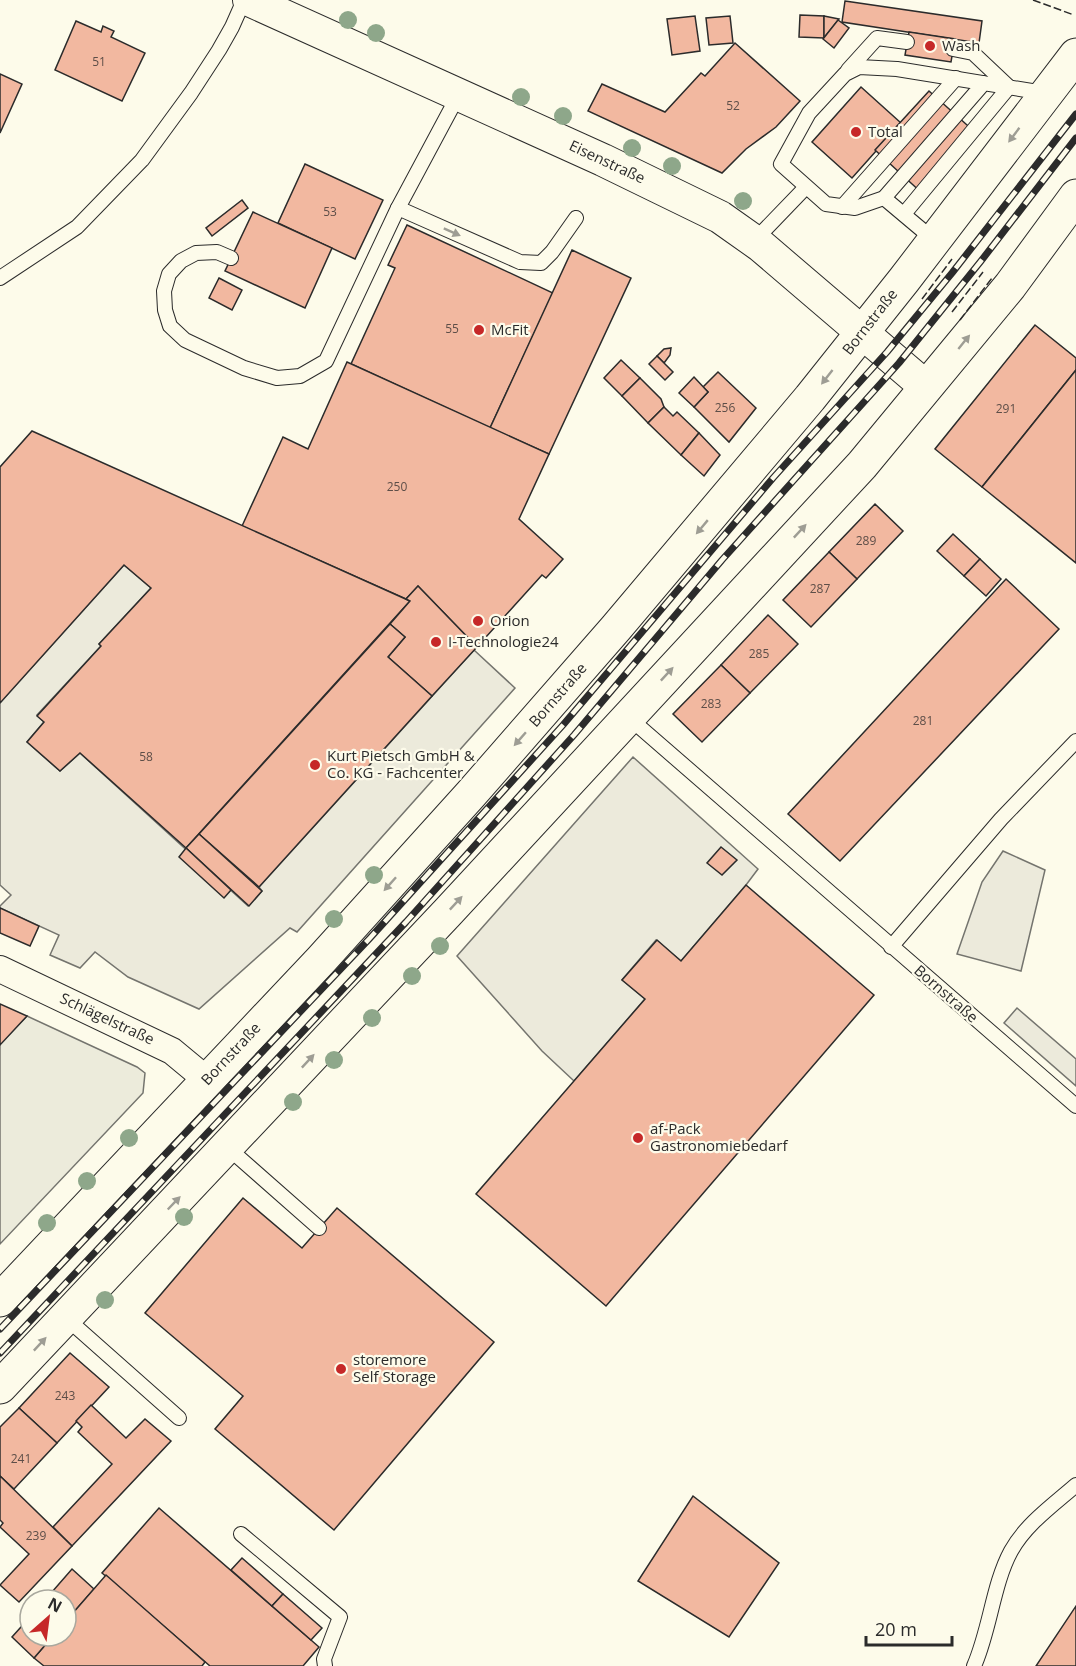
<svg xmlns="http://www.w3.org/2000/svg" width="1076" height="1666" font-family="'Open Sans',sans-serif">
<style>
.green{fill:#ecebdb;stroke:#74746e;stroke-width:1.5}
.parking{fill:#eceadb;stroke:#74746e;stroke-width:1.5}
.building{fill:#f2b8a0;stroke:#2b2b2b;stroke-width:1.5}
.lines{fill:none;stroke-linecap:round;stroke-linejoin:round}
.service-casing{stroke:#2b2b2b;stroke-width:16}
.minor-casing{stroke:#2b2b2b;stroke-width:28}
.tertiary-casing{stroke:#2b2b2b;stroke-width:34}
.primary-casing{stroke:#2b2b2b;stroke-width:35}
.service{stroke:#fdfbea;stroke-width:14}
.minor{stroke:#fdfbea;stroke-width:26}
.tertiary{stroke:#fdfbea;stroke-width:32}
.primary{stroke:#fdfbea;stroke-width:33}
.rail-casing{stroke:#2b2b2b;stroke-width:7}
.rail{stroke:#fdfbea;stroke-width:4.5;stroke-dasharray:14;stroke-linecap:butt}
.fence{stroke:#2b2b2b;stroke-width:1.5;stroke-dasharray:8 3;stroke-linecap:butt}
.tree{fill:#8ea78a}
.oneway{fill:#9e9d94}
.poi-dot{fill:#c62828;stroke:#fdfbea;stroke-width:2}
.labels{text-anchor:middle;stroke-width:4.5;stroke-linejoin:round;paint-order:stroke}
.number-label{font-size:12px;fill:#5d4e48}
.poi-label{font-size:15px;fill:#2b2b2b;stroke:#fdfbea;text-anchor:start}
.street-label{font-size:15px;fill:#2b2b2b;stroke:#fdfbea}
</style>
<rect width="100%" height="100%" fill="#fdfbea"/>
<!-- green -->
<polygon class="green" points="27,1016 137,1067 145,1073 143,1093 0,1244 0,1044"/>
<!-- parking -->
<g class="parking">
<polygon points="124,565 151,588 99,644 101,646 37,715 44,722 27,742 60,771 80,753 248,906 262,891 259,887 474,650 515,688 297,932 290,928 199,1009 128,977 95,952 80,968 50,955 59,935 0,908 0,906 11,895 0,885 0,703"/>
<polygon points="633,757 758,869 746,885 681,961 656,940 622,980 645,999 574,1081 542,1051 457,956"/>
<polygon points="1003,851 1045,870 1021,971 957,954 982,882"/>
<polygon points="1017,1008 1076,1059 1076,1086 1004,1023"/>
</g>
<!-- building -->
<g class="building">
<polygon points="845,1 982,21 979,43 842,22"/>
<polygon points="800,15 824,16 824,38 799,37"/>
<polygon points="695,16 700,51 672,55 667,19"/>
<polygon points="730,16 733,43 709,45 706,18"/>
<polygon points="824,16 839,19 824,38"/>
<polygon points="838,20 849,28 834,48 823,39"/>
<polygon points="76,21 101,32 103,26 114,31 111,37 145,53 122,101 55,70"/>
<polygon points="909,32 955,39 951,62 905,55"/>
<polygon points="735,43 800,101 776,127 746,149 722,173 588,111 602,84 665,112 701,73 705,76"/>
<polygon points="0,74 22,84 0,133"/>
<polygon points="861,87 901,123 852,178 812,142"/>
<polygon points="929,91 976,133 924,195 875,150"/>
<polygon points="305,164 383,200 355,259 278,223"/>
<polygon points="242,200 248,208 212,236 206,228"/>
<polygon points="253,212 332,248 305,308 225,271"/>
<polygon points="407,225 553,293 490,428 351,364 395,268 388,265"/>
<polygon points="572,250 631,278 549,454 490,428"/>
<polygon points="219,278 242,290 232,310 209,298"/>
<polygon points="1035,325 1076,358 1076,370 982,487 935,449"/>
<polygon points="671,348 670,355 664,363 657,356 664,349"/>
<polygon points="657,356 673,372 665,380 649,364"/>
<polygon points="621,360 640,378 622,396 604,378"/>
<polygon points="347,362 549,454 519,519 563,559 546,578 542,575 477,647 418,586 406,599 242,526 283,437 308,449"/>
<polygon points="1076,370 1076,563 982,487"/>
<polygon points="718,372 756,408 729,442 694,407 708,392 703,387"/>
<polygon points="694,377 708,392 694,407 679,393"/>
<polygon points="640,378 661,399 664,407 648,423 622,396"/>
<polygon points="664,407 673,416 677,412 699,433 681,455 648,423"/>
<polygon points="32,431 410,601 186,848 80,753 60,771 27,742 44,722 37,716 101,646 99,644 151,588 124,565 0,703 0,467"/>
<polygon points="699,433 720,455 704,476 681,455"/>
<polygon points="875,504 903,531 857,579 829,552"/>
<polygon points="953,534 980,559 964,576 937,551"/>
<polygon points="829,552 857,579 811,627 783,600"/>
<polygon points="980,559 1001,579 986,596 964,576"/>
<polygon points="1006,579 1059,629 840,861 788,814"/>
<polygon points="418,586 477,647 432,696 388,657 405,637 390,624 410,601 406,599"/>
<polygon points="768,615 798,644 750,693 721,665"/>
<polygon points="390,624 405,637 388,657 432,696 259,887 199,834"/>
<polygon points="721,665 750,693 702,742 673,714"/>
<polygon points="199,834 262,891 249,906 186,848"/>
<polygon points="721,847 737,860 722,875 707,863"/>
<polygon points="186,848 231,890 224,898 179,857"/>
<polygon points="746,885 874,995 606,1306 476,1194 645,999 622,980 657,940 681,961"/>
<polygon points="0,908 39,926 30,946 0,933"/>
<polygon points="0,1004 27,1016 0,1045"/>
<polygon points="243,1198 302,1248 337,1208 494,1342 334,1530 215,1429 243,1396 145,1313"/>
<polygon points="70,1353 109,1387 57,1443 19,1408"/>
<polygon points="91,1405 126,1438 145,1419 171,1441 72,1546 53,1527 112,1464 78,1432 82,1427 76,1421"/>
<polygon points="19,1408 57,1443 14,1489 0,1476 0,1427"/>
<polygon points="0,1476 72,1546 19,1602 0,1585 29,1554 0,1527 3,1523 0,1520"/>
<polygon points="693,1496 779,1563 729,1637 638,1581"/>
<polygon points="159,1508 319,1647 303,1666 210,1666 102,1573"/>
<polygon points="242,1558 283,1594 272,1606 231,1570"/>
<polygon points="72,1569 94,1589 66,1621 66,1600 45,1600"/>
<polygon points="106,1575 205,1662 202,1666 44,1666 34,1658 53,1636 66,1636 66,1621"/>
<polygon points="283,1594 322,1628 311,1640 272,1606"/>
<polygon points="1076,1606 1076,1666 1036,1666"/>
<polygon points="30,1617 30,1636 53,1636 34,1658 12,1637"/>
</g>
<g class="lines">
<defs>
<g id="service">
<polyline points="848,70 877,38 907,42"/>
<polyline points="984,83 884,198 855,208 826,204 781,164 809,113 845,74 859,67 897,69 1044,93"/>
<polyline points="884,198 934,240"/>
<polyline points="842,207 956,78"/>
<polyline points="398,208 520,262 541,263 552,252 576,218"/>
<polyline points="904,214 1009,87 973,53 953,49"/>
<polyline points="754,241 806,187"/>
<polyline points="231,258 217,252 196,253 181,261 169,274 164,291 165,310 170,326 185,340 244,368 277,378 300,376 326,361 398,208 459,94"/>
<polyline points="0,278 77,227 142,160 191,93 219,50 232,27 244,0"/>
<polyline points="627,716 1076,1106"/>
<polyline points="891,947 1001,819 1076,741"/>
<polyline points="227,1147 319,1228"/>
<polyline points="65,1317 179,1418"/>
<polyline points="241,1534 340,1617 324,1659 325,1666"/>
<path d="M974,1666C990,1630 993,1584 1011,1551C1026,1524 1053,1505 1076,1485"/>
</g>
<polyline id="minor" points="0,969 172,1051 207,1080"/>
<polyline id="tertiary" points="249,0 603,160 720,217 761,246 926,387"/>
<g id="primary">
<polyline points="0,1300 321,960 471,794 616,628 810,398 904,280 1076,55"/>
<polyline points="0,1387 448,912 862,465 1010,286 1076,196"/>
</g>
</defs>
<!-- service casing -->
<use href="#service" class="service-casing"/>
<!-- minor casing -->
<use href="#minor" class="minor-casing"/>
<!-- tertiary casing -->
<use href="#tertiary" class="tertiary-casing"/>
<!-- primary casing -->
<use href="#primary" class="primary-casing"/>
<!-- service -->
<use href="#service" class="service"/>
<!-- minor -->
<use href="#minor" class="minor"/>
<!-- tertiary -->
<use href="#tertiary" class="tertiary"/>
<!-- primary -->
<use href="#primary" class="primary"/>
<defs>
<g id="rail">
<polyline points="0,1329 370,938 563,725 773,478 887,352 952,273 1076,114"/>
<polyline points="0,1353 406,922 574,735 722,560 899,363 981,261 1076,138"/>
</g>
</defs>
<!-- rail casing -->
<use href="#rail" class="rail-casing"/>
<!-- rail -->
<use href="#rail" class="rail"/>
<!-- fence -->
<g class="fence">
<polyline points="1033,0 1074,15"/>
<polyline points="922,299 952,259"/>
<polyline points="952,312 983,272"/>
<polyline points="960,320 992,278"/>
</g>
</g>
<!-- trees -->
<g class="tree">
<circle cx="348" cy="20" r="9"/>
<circle cx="376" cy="33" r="9"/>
<circle cx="521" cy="97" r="9"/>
<circle cx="563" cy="116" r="9"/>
<circle cx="632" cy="148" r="9"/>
<circle cx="672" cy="166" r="9"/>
<circle cx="743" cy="201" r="9"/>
<circle cx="374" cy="875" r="9"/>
<circle cx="334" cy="919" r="9"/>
<circle cx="440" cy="946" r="9"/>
<circle cx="412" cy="976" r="9"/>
<circle cx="372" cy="1018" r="9"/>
<circle cx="334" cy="1060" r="9"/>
<circle cx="293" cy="1102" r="9"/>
<circle cx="129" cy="1138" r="9"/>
<circle cx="87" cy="1181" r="9"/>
<circle cx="184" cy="1217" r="9"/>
<circle cx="47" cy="1223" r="9"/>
<circle cx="105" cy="1300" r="9"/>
</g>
<!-- one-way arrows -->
<defs><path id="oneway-solid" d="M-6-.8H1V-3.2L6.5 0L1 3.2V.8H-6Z" transform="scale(1.5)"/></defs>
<g class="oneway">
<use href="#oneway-solid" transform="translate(1014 135) rotate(127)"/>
<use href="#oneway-solid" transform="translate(452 232) rotate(24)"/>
<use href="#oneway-solid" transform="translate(964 342) rotate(-51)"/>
<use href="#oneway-solid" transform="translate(827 377) rotate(128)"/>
<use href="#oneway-solid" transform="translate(702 527) rotate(130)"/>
<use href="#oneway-solid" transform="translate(800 531) rotate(-47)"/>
<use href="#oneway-solid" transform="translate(667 674) rotate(-47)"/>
<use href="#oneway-solid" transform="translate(520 739) rotate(131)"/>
<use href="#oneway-solid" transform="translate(390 884) rotate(132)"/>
<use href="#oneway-solid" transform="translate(456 903) rotate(-47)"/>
<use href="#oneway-solid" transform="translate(308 1061) rotate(-47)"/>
<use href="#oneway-solid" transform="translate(174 1203) rotate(-46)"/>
<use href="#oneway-solid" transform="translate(40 1344) rotate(-47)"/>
</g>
<!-- markers -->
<g class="poi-dot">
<circle cx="930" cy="46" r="6"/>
<circle cx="856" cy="132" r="6"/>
<circle cx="479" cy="330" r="6"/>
<circle cx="478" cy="621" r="6"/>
<circle cx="436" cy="642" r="6"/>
<circle cx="315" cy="765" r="6"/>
<circle cx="638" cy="1138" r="6"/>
<circle cx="341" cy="1369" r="6"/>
</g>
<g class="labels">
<!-- number labels -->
<g class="number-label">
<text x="99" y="66">51</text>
<text x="733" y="110">52</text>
<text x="330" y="216">53</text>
<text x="452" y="333">55</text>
<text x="725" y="412">256</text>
<text x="1006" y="413">291</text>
<text x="397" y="491">250</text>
<text x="866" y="545">289</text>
<text x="820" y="593">287</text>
<text x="759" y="658">285</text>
<text x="711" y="708">283</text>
<text x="923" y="725">281</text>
<text x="146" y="761">58</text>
<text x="65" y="1400">243</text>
<text x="21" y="1463">241</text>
<text x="36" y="1540">239</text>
</g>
<!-- poi labels -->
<g class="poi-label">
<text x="942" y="51">Wash</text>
<text x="868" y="137">Total</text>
<text x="491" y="335">McFit</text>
<text x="490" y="626">Orion</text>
<text x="448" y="647">I-Technologie24</text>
<text x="327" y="761">Kurt Pietsch GmbH &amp;<tspan x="327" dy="17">Co. KG - Fachcenter</tspan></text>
<text x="650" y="1134">af-Pack<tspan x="650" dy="17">Gastronomiebedarf</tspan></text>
<text x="353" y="1365">storemore<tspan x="353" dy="17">Self Storage</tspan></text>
</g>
<!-- street labels -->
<g class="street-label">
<text transform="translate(607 162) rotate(25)" y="5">Eisenstraße</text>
<text transform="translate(870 322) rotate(-52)" y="5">Bornstraße</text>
<text transform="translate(558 695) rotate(-49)" y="5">Bornstraße</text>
<text transform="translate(946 994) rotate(41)" y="5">Bornstraße</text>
<text transform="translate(107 1019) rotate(25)" y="5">Schlägelstraße</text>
<text transform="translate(231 1054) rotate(-47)" y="5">Bornstraße</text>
</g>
</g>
<!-- north arrow -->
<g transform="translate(48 1618) rotate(28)"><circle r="28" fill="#fdfbea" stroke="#a9a89e" stroke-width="1.5"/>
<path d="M0-4.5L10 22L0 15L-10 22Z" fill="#c62828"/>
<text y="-9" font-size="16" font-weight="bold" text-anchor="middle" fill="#2b2b2b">N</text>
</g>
<!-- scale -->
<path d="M866 1636v9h86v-9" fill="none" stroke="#2b2b2b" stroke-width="3"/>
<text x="875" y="1636" font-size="18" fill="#2b2b2b" stroke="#fdfbea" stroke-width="4.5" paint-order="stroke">20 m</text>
</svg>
